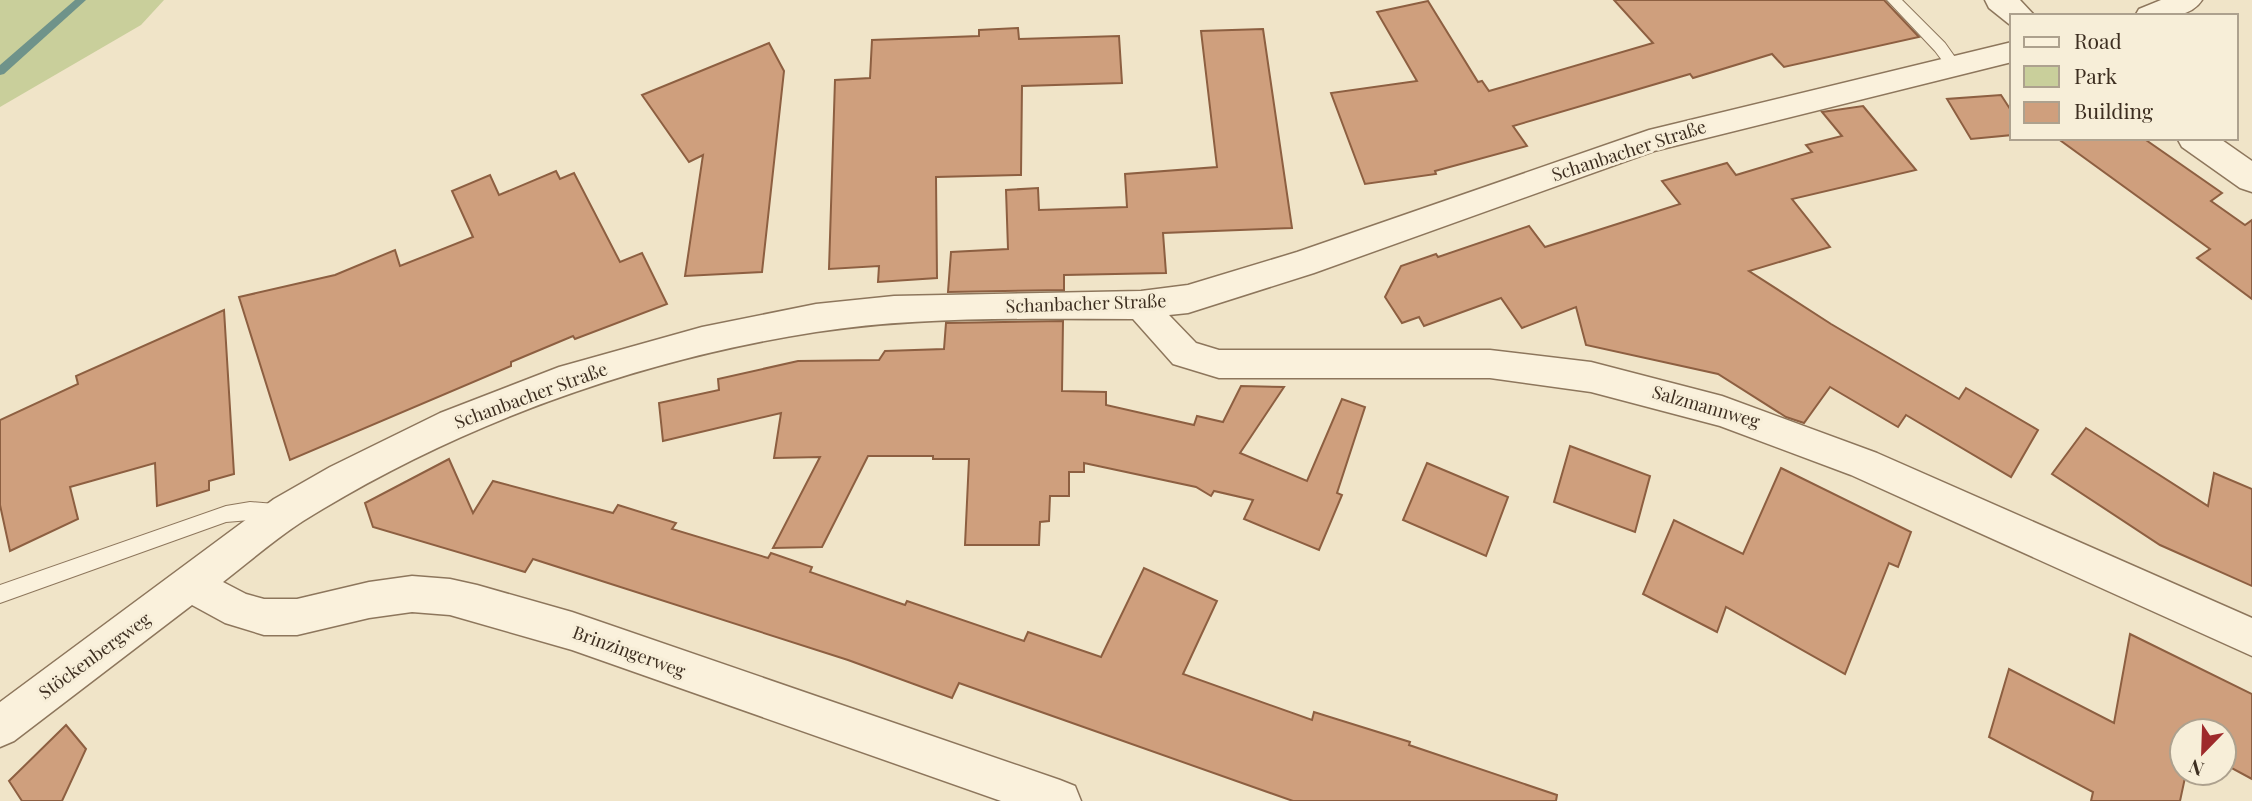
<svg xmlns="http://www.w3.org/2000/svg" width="2252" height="801" font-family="'Playfair Display',serif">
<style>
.green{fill:#c9cf9b}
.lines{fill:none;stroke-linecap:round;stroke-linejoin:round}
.stream{fill:#6f938a;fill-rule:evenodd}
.building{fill:#cf9f7d;stroke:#8d5f41;stroke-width:2}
.service-casing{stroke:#8d765c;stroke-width:2}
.minor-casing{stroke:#8d765c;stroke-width:3}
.tertiary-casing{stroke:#8d765c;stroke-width:3}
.service{fill:#faf1dc;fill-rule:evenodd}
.minor{fill:#faf1dc;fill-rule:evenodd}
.tertiary{fill:#faf1dc;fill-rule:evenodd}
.labels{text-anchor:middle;stroke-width:6;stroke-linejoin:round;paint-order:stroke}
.street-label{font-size:18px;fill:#3d2e20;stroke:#f7eed8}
</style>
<rect width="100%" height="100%" fill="#f0e4c8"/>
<!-- green -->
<polygon class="green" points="0,0 164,0 141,25 0,107"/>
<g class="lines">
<!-- stream -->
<polygon class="stream" points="75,0 86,0 4,74 0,75 0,65"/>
</g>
<!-- building -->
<g class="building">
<polygon points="1614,0 1884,0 1919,37 1784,67 1772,54 1693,78 1690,74 1513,126 1527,146 1435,171 1436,174 1365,184 1331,93 1417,81 1377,12 1428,1 1478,82 1482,81 1489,91 1653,43"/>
<polygon points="1018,28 1019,39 1119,36 1122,83 1022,86 1021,175 936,177 937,278 878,282 879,266 829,269 835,80 870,78 872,40 979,36 979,30"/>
<polygon points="1263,29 1292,228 1163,233 1166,273 1064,275 1064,290 948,292 951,252 1008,249 1006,190 1038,188 1039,210 1127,207 1125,174 1217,167 1201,31"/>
<polygon points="769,43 784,71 762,272 685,276 703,155 689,162 642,95"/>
<polygon points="2001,95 2012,112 2012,135 1971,139 1947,99"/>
<polygon points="1863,106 1916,170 1792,199 1830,247 1749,271 1831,324 1959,399 1966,388 2038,430 2011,477 1906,415 1898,427 1830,387 1804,423 1786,417 1718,374 1586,345 1576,307 1522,328 1501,298 1424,326 1419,317 1402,323 1385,297 1401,266 1436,254 1438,257 1529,226 1545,247 1680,204 1662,181 1727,163 1736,175 1812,152 1806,145 1842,136 1822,112"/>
<polygon points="2057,138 2143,138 2222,193 2211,201 2245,225 2252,220 2252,299 2197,258 2210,249"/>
<polygon points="556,171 560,179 574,173 620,262 642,253 667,304 575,339 573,336 511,362 511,366 290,460 239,297 335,275 395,250 400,266 473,237 452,191 490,175 499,195"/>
<polygon points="224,310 234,474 209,481 209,490 157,506 155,463 70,487 78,519 10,551 0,505 0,420 78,384 76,376"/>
<polygon points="1063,321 1062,391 1106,392 1106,405 1194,425 1197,416 1223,422 1241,386 1284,387 1240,453 1307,481 1342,399 1365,407 1337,493 1342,495 1319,550 1244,519 1253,500 1214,491 1211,496 1196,487 1084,463 1084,472 1069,472 1069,496 1050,496 1049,521 1040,522 1039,545 965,545 969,459 933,459 933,456 868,456 822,547 773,548 820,457 774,458 781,413 663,441 659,403 719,390 718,379 798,361 879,360 885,351 944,349 946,323"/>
<polygon points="2086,428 2208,506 2214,473 2252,489 2252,586 2160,545 2052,474"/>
<polygon points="1570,446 1650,476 1635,532 1554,502"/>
<polygon points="449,459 473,513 493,481 613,513 618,505 676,523 672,529 768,558 771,553 812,567 810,572 905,605 907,601 1024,641 1028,632 1101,657 1144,568 1217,601 1183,674 1312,720 1314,712 1410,742 1409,745 1557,795 1556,801 1293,801 959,683 952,698 848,660 533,559 525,572 373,527 365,503"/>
<polygon points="1427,463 1508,497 1486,556 1403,520"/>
<polygon points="1781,468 1911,532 1898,567 1889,563 1845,674 1726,607 1717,632 1643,594 1674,520 1743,554"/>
<polygon points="2130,634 2252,694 2252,779 2224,764 2224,731 2182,731 2182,773 2186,773 2180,801 2091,801 2093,792 1989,737 2009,669 2114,723"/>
<polygon points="66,725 86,749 62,801 22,801 9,781"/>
</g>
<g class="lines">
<defs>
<g id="service">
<polygon points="1887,0 1902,0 1945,43 1962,67 1960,71 1950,71 1935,51"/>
<polygon points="250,502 287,505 289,511 287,517 226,522 0,603 0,585 226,506"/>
</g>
<g id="minor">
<path d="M2161,0H2202C2189,21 2156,16 2135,16L2139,9Z"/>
<path d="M2012,42V62L1654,151L1314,273L1188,313L1169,315L1196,343L1219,350H1490L1591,362L1722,396L1877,453L2252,618V656L1851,475L1720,426L1591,392L1490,378H1219L1173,364L1133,319C1027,319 920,316 816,332C636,360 457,425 303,521C275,539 249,562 223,582L246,594L264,599H297L369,582L412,576L450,579L477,585L572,612L1060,780L1075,786L1081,801H1001L572,650L450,615L412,612L369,618L297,635H264L225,623L192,605L14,741L0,747V702L274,499L330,467L440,413L559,367L702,327L816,304L894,296L1141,291L1188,285L1297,252L1649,130Z"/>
</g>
<g id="tertiary">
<polygon points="1985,0 2020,0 2035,16 2012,16 2012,25 2009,24 1989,8"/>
<polygon points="2177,138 2219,138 2252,161 2252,192 2240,188 2182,147"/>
</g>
</defs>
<!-- service casing -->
<use href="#service" class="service-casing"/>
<!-- minor casing -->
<use href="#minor" class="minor-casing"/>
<!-- tertiary casing -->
<use href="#tertiary" class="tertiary-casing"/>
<!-- service -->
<use href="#service" class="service"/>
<!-- minor -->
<use href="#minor" class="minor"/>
<!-- tertiary -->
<use href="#tertiary" class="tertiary"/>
</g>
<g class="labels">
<!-- street labels -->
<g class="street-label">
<text transform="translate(1629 151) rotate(-18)" y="6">Schanbacher Straße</text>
<text transform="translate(1086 304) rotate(-2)" y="6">Schanbacher Straße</text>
<text transform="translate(531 396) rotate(-20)" y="6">Schanbacher Straße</text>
<text transform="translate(1706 407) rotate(16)" y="6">Salzmannweg</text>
<text transform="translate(629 652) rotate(20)" y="6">Brinzingerweg</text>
<text transform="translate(95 656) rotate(-36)" y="6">Stöckenbergweg</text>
</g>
</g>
<!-- legend -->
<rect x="2010" y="14" width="228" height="126" fill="#f7eed8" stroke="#ada18e" stroke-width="2"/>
<rect x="2024" y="37" width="35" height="10" fill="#faf1dc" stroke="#ada18e" stroke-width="2"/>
<text x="2074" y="49" font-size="21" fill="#3d2e20">Road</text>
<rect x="2024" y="66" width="35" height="21" fill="#c9cf9b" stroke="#ada18e" stroke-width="2"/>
<text x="2074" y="84" font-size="21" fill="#3d2e20">Park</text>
<rect x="2024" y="102" width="35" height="21" fill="#cf9f7d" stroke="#ada18e" stroke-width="2"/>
<text x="2074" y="119" font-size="21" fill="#3d2e20">Building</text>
<!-- north arrow -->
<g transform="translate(2203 752) rotate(203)"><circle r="33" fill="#f7eed8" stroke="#ada18e" stroke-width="2"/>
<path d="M0-5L12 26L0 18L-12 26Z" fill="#9e2a2b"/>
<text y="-10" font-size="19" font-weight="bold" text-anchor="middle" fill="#3d2e20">N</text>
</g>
</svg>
